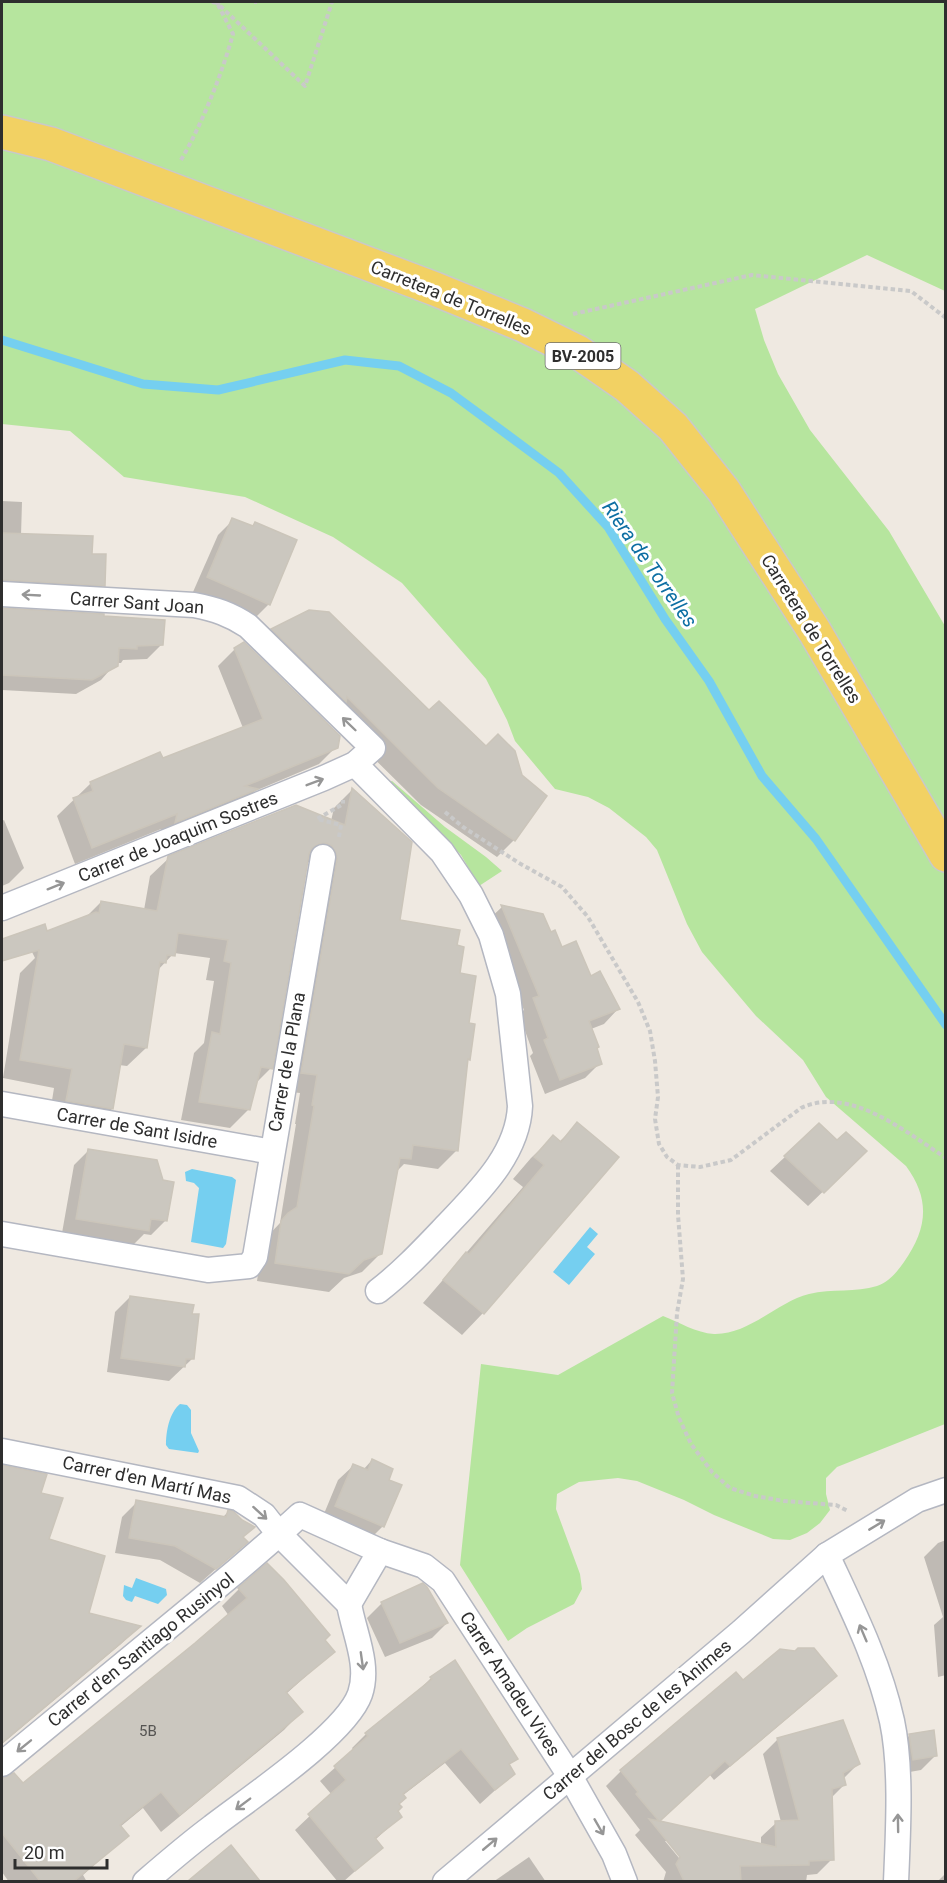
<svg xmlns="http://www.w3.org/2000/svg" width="947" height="1883" font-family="Roboto,sans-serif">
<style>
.green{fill:#b6e59e}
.water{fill:#75cff0}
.shadow{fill:#0003;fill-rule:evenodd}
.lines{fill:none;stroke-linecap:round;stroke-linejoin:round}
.stream{stroke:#75cff0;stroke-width:9}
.building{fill:#cbc7bf;stroke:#cbc5ba;stroke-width:1.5}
.street-casing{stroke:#b4b7c1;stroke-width:27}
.primary-casing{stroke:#c9c9c9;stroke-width:36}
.path{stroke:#c9c9c9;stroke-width:4;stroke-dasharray:4.5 3;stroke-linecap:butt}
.street{stroke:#fff;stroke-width:24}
.primary{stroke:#f2d163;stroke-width:33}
.oneway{stroke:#969696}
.labels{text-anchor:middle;stroke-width:6;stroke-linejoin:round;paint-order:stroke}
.number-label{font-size:15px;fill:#555452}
.shield{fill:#fff;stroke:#6d6d6d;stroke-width:1.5}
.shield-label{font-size:16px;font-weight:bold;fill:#2e2e2e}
.street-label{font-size:18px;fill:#2e2e2e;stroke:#fff}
.water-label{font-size:20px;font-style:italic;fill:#0d6fa3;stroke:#fff}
</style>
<rect width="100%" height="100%" fill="#efe9e1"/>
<!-- green -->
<g class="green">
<path d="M2,2H945V291L867,255L755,309L764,340L778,374L810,430L889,531L945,626V1424L837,1467L826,1478V1494L830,1510L820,1523L807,1533L790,1540L773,1539L714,1515L684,1500L637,1481L618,1478L579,1482L557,1494L556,1509L580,1574L582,1589L574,1604L527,1628L508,1641L460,1565L481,1364L558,1375L663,1316C679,1322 696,1333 714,1334C749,1335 777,1302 809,1294C832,1288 856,1293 877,1286C889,1282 897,1272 904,1262C927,1229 931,1200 906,1166L826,1097L803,1060L756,1016L702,952L687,924L657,850L646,837L609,808L588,797L555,789L515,741L507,720L486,679L402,583L333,537L245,497L124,477L70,431L2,424Z"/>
<polygon points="392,781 445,827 486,857 502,871 479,886 461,855 389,782"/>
</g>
<!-- water -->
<g class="water">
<polygon points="192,1169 232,1177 236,1180 226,1244 223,1248 191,1242 199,1188 194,1183 186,1181 185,1172"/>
<polygon points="590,1227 598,1234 587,1247 595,1254 569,1285 553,1272"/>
<path d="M180,1404L187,1405L191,1410V1433L199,1451L198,1453L169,1449L166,1445C166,1432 169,1413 180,1404Z"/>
<polygon points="136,1578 166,1589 167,1595 158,1604 135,1596 132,1602 126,1600 123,1596 124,1585 132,1588"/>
</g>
<!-- shadow -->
<g class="shadow">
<polygon points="2,501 22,502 21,536 91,555 103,585 88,600 2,595"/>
<polygon points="233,520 269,604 254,619 193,592 218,535"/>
<polygon points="2,610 102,616 162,644 147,659 123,660 121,663 116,663 101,680 76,694 2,690"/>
<polygon points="272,630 514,840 497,857 421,805 330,715 255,647"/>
<polygon points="235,649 336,747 319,764 255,791 239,806 159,838 161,829 75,864 57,816 90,784 159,754 162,760 243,728 218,666"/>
<polygon points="352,790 398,921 455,947 467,1024 469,1059 467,1061 457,1150 438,1169 404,1164 395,1173 381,1253 362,1272 344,1278 329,1292 257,1281 263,1241 280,1223 296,1124 295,1124 300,1093 283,1091 314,865 306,861 271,1068 255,1084 249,1109 230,1128 181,1120 194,1053 204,1043 214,981 206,980 210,958 174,953 157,971 146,1048 127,1066 119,1065 112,1109 93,1127 49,1119 54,1088 3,1078 20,973 35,958 31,950 86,917 101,902 144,910 150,876 169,858 331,821 334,808"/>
<polygon points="4,820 24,868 9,883 2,886 2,821"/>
<polygon points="502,907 550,934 561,949 618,1009 604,1024 591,1029 600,1063 585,1078 545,1094 530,1056 533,1053 519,1014 524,1010 487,921"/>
<polygon points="578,1124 483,1313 462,1335 423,1303 523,1187 513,1179 531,1158 553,1137 559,1142"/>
<polygon points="819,1125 837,1142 865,1151 808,1206 770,1171"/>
<polygon points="89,1150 166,1220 151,1235 144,1234 133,1245 62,1233 74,1165"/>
<polygon points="130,1297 190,1315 192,1359 169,1381 107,1372 115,1312"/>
<polygon points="372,1460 387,1481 383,1526 368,1541 321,1521 338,1480 353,1466 363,1470"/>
<polygon points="2,1467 45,1476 39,1494 47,1540 88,1614 138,1627 121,1644 2,1744"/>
<polygon points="137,1502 222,1518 228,1512 246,1542 200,1583 160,1560 115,1553 122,1517"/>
<polygon points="946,1540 946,1675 938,1677 934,1625 943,1617 924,1557 938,1543"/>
<polygon points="239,1589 324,1640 333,1652 286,1694 301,1712 284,1730 161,1832 143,1808 120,1827 127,1836 83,1875 87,1882 9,1882 2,1872 2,1779 22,1785 229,1616 222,1606"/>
<polygon points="382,1603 447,1623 432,1638 385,1657 367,1618"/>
<path d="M835,1676L820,1691L714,1780L709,1774L658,1822L761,1846V1837L776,1823L781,1822L763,1754L777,1740L858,1764L843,1779L845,1784L831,1798L832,1859L817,1874L807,1875L806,1882H763V1880L758,1882H663L666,1872L635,1835L640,1830L606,1786L621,1771L743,1683ZM665,1841H669L686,1862L684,1864Z"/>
<polygon points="431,1678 516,1758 508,1766 513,1774 480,1804 445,1763 402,1796 397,1804 396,1811 400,1817 375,1840 381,1848 343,1882 338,1882 295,1830 332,1795 320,1781 354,1751 352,1748 366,1734 417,1692"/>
<polygon points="910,1735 936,1755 921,1770 898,1774 895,1750"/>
<polygon points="231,1848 258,1882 193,1882 204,1871"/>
<polygon points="529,1857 546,1882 493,1882"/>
<polygon points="946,1873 946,1882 937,1882"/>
</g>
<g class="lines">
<!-- stream -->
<polyline class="stream" points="2,340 143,384 218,390 345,360 399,366 451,393 559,473 608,527 665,619 709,681 762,776 816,839 946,1025"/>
</g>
<!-- building -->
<g class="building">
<polygon points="232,518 253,526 255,522 297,540 270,605 207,577"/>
<polygon points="2,533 93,536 92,554 106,554 105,586 2,580"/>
<polygon points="2,608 104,614 104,616 165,620 163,645 137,646 137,649 119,648 118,666 92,680 2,675"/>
<polygon points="309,610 329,612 429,710 439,701 486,746 498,734 515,751 522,775 547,796 515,841 438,788 347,697 346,702 271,629"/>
<polygon points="244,642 340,736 338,748 245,786 258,789 175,823 177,814 92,848 73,798 93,791 90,782 160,752 163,758 263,719 234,648"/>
<polygon points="352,788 412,842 400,920 460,930 457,945 464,947 460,973 476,976 469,1023 475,1024 470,1060 468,1059 458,1151 413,1145 411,1159 400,1158 382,1254 364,1260 349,1274 275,1263 281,1221 288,1213 297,1207 314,1106 312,1105 317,1075 301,1073 337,859 336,853 332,846 326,843 319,844 312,848 309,854 273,1069 261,1067 250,1110 199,1102 212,1032 220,1034 231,963 224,961 228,940 178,933 175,956 167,955 166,963 160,962 147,1048 124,1044 113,1109 66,1101 72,1069 20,1060 39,950 2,961 2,939 45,924 47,931 96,912 99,913 101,901 157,911 168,856 296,805 345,825"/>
<polygon points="501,905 543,914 551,932 555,930 562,947 576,941 591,976 600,971 620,1009 589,1021 599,1047 597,1048 602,1064 560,1080 544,1040 548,1038 533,998 539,996"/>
<polygon points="577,1122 619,1157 484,1314 443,1280 466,1252 469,1254 544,1165 534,1157 553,1135 561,1142"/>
<polygon points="819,1123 837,1140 846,1132 867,1151 824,1193 784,1156"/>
<polygon points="88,1149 157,1160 163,1180 174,1182 167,1221 151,1219 149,1231 76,1219"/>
<polygon points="130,1296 194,1305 192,1314 199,1314 194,1359 186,1359 185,1367 121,1358"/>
<polygon points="372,1459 393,1469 389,1480 402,1485 384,1527 335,1506 353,1464 368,1470"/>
<polygon points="2,1465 47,1474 41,1493 63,1498 49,1539 105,1556 89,1613 141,1626 2,1743"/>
<polygon points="136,1500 226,1517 228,1510 233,1511 242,1520 255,1527 243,1537 248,1542 216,1569 175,1546 129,1538"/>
<polygon points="267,1563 284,1580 330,1635 325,1640 335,1652 286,1692 303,1712 180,1815 161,1792 120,1825 129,1836 74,1881 40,1881 2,1833 2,1778 14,1773 23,1783 195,1643 247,1598 238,1588"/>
<polygon points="423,1583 427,1587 448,1623 400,1643 381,1602"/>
<polygon points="798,1648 814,1648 837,1676 730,1766 725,1761 660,1821 776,1847 775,1821 799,1820 777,1738 843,1720 860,1764 843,1773 846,1785 832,1789 834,1860 809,1861 809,1865 740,1866 741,1881 684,1881 676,1864 680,1857 649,1819 659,1821 636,1794 638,1792 620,1770 736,1672 743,1680 780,1649 795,1651"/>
<polygon points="455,1660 518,1759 509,1764 515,1774 495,1790 461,1749 403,1794 406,1798 399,1804 402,1807 398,1811 402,1817 375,1838 383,1848 355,1871 308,1814 346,1780 334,1766 368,1736 365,1733 432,1679 430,1677"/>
<polygon points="934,1730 937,1756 913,1760 909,1734"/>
<polygon points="231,1845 260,1881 188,1881"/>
</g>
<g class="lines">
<defs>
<g id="street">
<path d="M2,594L194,605C215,609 230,614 248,626L373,748L355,764L324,778L2,908"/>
<path d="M355,764L442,852L471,895L491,935L508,994L520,1106C518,1154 479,1191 449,1223C426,1247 404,1271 378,1291"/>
<polyline points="2,1104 272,1152"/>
<polyline points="2,1234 208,1270 249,1266 255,1257 323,857"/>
<polyline points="2,1451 238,1498 264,1515 279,1534 235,1572 2,1764"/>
<polygon points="300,1515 380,1551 349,1604 279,1534"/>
<polyline points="380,1551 424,1566 443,1581 570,1776 614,1854 625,1882"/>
<path d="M827,1555C852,1609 879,1662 892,1721C902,1768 898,1833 896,1882"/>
<path d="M145,1882C167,1863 189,1844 212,1827C248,1799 346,1734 360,1694C370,1665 354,1633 349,1604"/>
<polyline points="445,1882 741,1632 827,1555 917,1500 946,1490"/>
</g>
<polyline id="primary" points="2,132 51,144 435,289 523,325 578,352 627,386 673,427 724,491 815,632 946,855"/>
</defs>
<!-- street casing -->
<use href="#street" class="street-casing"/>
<!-- primary casing -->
<use href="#primary" class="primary-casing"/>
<!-- path -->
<g class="path">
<polyline points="220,2 217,3 305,86 332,2"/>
<polyline points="254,2 257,2"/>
<path d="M181,160C202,124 222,74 233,34L217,3L212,2"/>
<polyline points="573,314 752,275 911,291 946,318"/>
<path d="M445,812L463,827L519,863L562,887L588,917L638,1002L650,1031L655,1061L658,1097L655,1119L659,1144L667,1157L678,1165L700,1167L731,1160L801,1108C850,1085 907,1133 946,1158"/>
<polyline points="339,837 341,825 317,819 343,804 343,800"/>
<polyline points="678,1165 678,1215 683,1279 677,1313 672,1393 679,1418 691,1444 712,1472 730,1488 755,1496 784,1501 836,1505 848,1511"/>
</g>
<!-- street -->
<use href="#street" class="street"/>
<!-- primary -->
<use href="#primary" class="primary"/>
</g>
<!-- one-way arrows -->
<defs><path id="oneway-shaft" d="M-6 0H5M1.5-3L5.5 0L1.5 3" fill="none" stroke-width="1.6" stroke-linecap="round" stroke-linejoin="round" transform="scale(1.5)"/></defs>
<g class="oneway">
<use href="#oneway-shaft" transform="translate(31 595) rotate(-177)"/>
<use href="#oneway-shaft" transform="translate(349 724) rotate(-136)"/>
<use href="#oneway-shaft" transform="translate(315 782) rotate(-21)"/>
<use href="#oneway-shaft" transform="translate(56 886) rotate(-22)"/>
<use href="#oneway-shaft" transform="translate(260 1513) rotate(42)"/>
<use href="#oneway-shaft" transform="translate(877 1525) rotate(-31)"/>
<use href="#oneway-shaft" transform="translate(863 1633) rotate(-113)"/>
<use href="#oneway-shaft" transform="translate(362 1661) rotate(82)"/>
<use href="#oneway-shaft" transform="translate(24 1746) rotate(141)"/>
<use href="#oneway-shaft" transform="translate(243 1804) rotate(143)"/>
<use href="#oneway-shaft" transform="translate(898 1823) rotate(-91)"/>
<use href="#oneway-shaft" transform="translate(599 1827) rotate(60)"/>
<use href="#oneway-shaft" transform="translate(490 1844) rotate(-40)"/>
</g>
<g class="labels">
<!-- number labels -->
<g class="number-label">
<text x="148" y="1736">5B</text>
</g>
<!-- shield labels -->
<rect class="shield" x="545.5" y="343" width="75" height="26" rx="4.5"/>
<g class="shield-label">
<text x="583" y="362">BV-2005</text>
</g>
<!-- street labels -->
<g class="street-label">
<text transform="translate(451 298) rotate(22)" y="6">Carretera de Torrelles</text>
<text transform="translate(137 603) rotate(4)" y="6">Carrer Sant Joan</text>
<text transform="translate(811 629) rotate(58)" y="6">Carretera de Torrelles</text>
<text transform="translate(178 837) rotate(-22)" y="6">Carrer de Joaquim Sostres</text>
<text transform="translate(287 1062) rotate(-80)" y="6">Carrer de la Plana</text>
<text transform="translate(137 1128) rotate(10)" y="6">Carrer de Sant Isidre</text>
<text transform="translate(147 1480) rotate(12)" y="6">Carrer d'en Martí Mas</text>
<text transform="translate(141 1650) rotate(-39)" y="6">Carrer d'en Santiago Rusinyol</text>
<text transform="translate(510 1684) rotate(57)" y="6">Carrer Amadeu Vives</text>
<text transform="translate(637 1720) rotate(-40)" y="6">Carrer del Bosc de les Ànimes</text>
</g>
<!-- water labels -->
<g class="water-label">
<text transform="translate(650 564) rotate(55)" y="7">Riera de Torrelles</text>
</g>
</g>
<!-- border -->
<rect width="947" height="1883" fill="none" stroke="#2e2e2e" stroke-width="6"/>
<!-- scale -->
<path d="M15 1859v9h92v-9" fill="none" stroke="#2e2e2e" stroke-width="3"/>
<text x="24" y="1859" font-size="18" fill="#2e2e2e" stroke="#ffffff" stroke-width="4.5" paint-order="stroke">20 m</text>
</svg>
